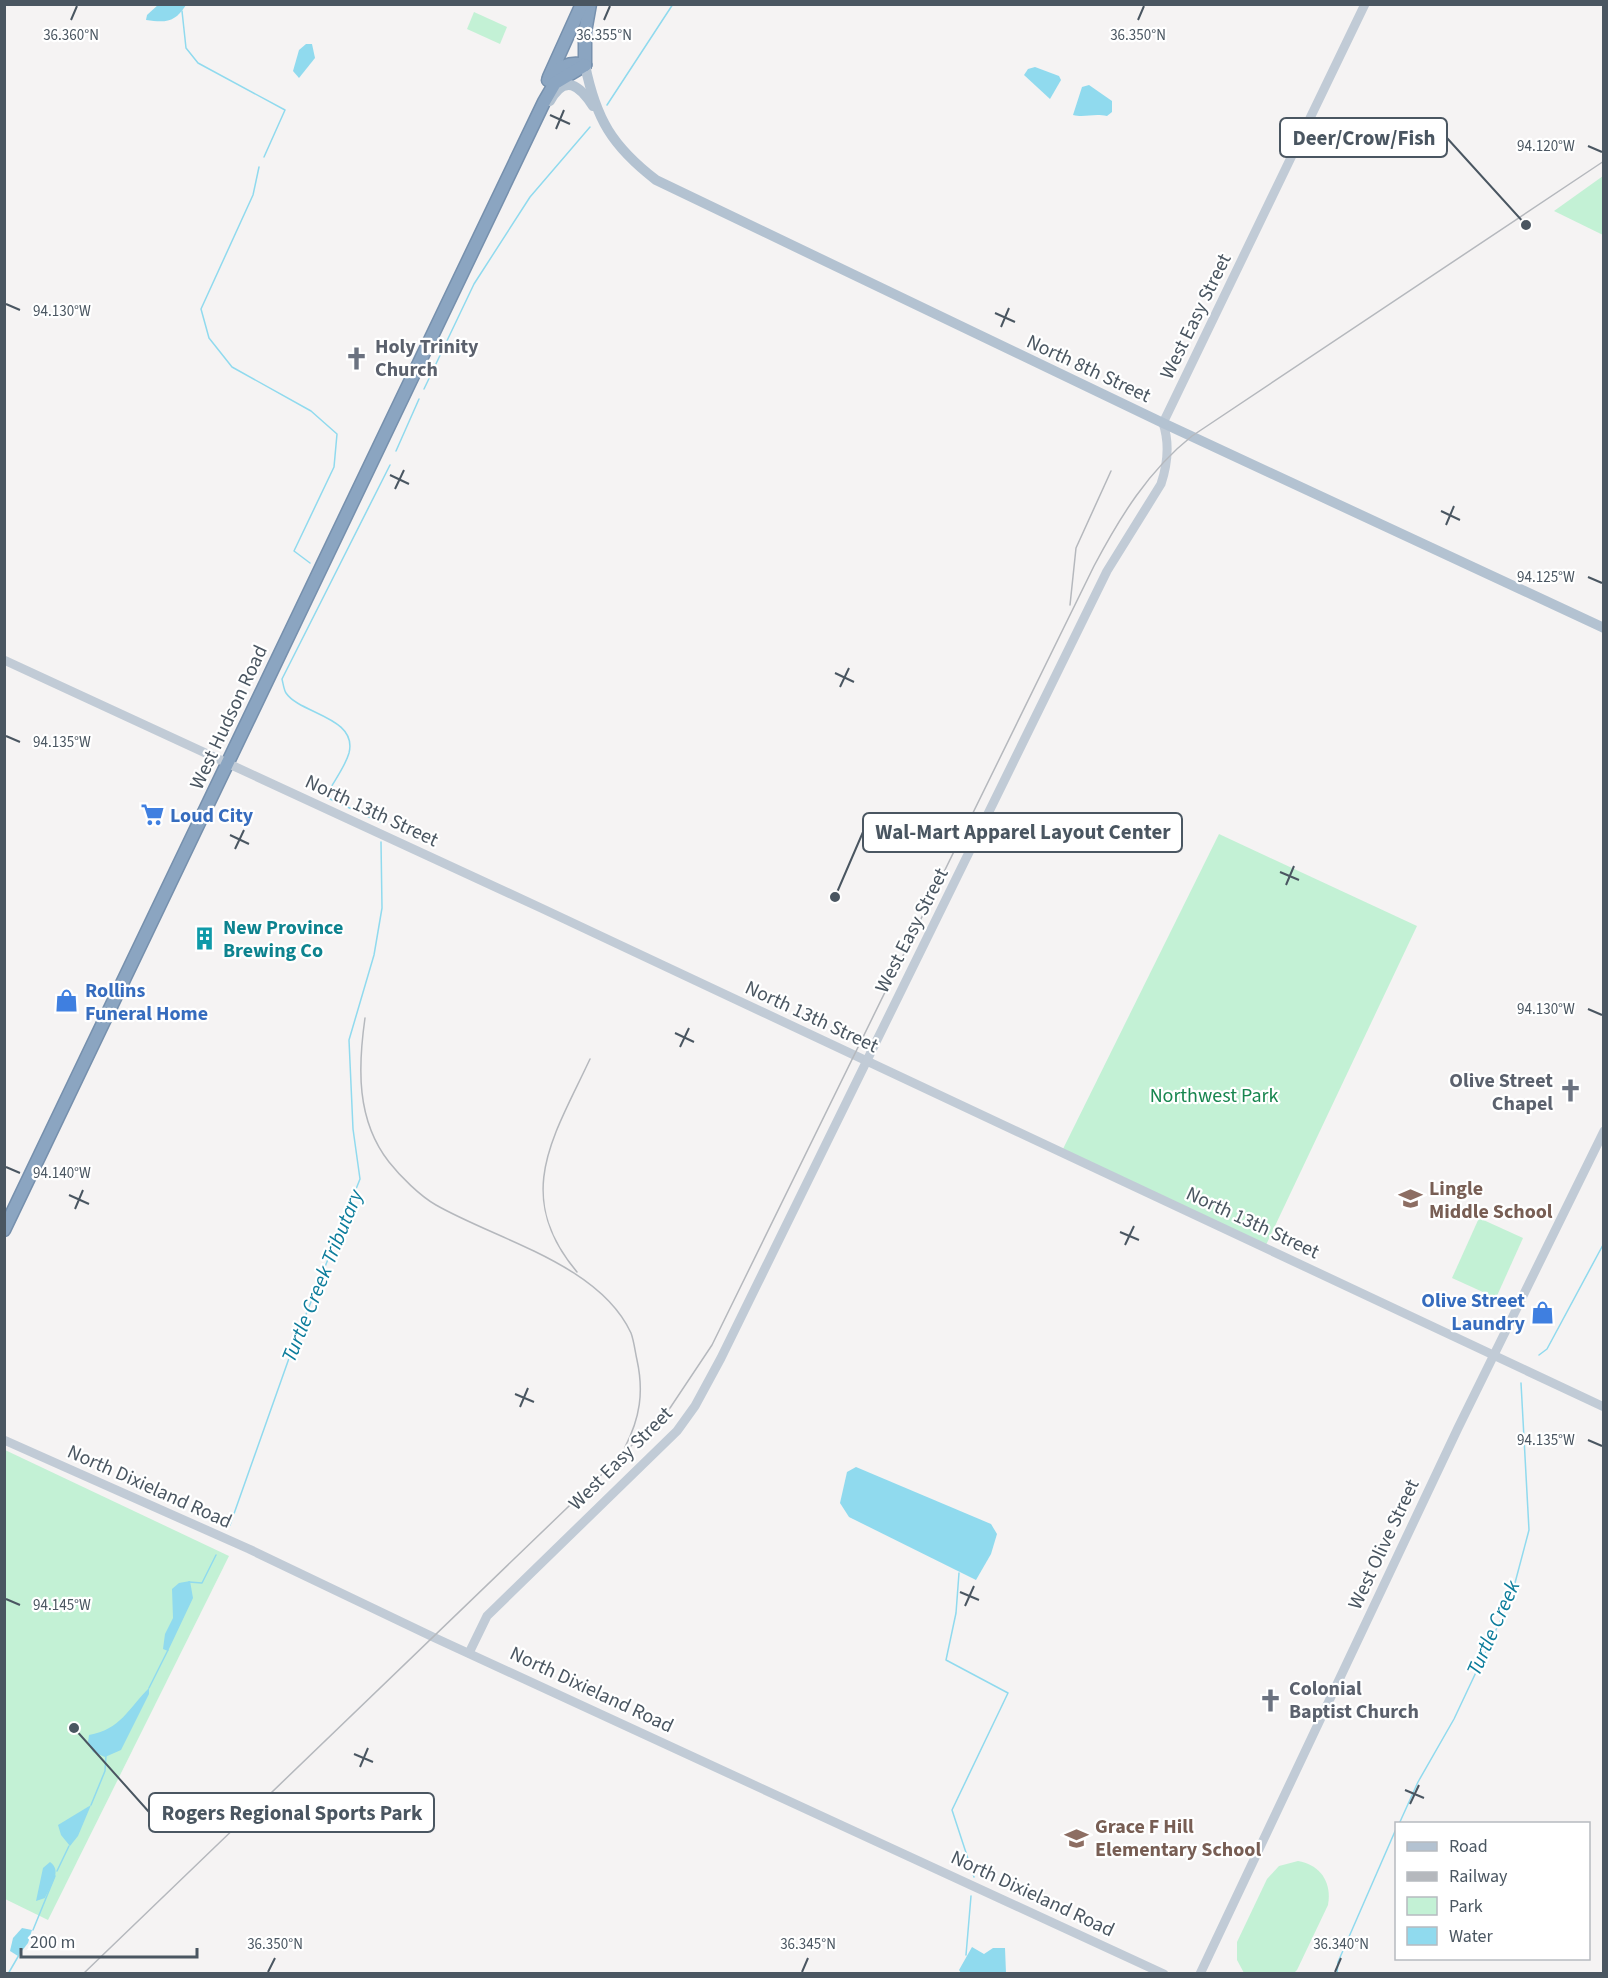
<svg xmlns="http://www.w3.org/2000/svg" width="1608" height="1978" font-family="'Source Sans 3',sans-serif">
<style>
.green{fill:#c3f1d5}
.water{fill:#90daee}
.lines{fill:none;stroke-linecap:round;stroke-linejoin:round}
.stream{stroke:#90daee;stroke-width:1.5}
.highway-casing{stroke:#7690ad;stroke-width:15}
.secondary{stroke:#c1cbd6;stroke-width:9}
.primary{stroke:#b3c2d1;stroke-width:10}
.highway{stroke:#8ba5c1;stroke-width:12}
.rail{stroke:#b5b8bd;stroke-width:1.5}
.ticks{fill:none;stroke:#4a5661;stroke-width:2}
.labels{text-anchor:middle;stroke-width:4.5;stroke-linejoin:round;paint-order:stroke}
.street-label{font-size:20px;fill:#4a5661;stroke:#fff}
.worship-label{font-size:20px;font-weight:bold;fill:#5b616d;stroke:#fff;text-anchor:start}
.shop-label{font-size:20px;font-weight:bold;fill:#366cbe;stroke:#fff;text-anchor:start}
.culture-label{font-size:20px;font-weight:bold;fill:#0d838f;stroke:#fff;text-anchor:start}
.park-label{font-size:20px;fill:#17864f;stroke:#fff}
.education-label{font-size:20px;font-weight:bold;fill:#785e54;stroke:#fff;text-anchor:start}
.water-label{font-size:21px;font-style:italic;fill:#0c7c9b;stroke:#fff}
.ticks-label{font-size:15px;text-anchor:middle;fill:#4a5661;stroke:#fff;stroke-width:4.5;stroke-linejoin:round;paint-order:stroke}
.leader{fill:none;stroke:#4a5661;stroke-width:2}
.callout-dot{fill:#4a5661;stroke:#fff;stroke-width:2}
.callout{fill:#fff;stroke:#4a5661;stroke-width:2}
.callout-label{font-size:21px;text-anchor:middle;font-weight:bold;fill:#4a5661}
</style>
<rect width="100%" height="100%" fill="#f5f3f3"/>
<!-- green -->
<g class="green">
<polygon points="474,12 507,27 500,44 467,29"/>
<polygon points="1603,176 1603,235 1554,211"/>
<polygon points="1219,834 1417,926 1265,1247 1061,1153"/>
<polygon points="1479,1218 1523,1238 1496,1298 1452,1278"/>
<polygon points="5,1450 229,1556 48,1920 5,1899"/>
<path d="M1298,1861C1321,1865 1332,1883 1328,1905L1297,1970L1294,1973H1244L1237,1960V1942L1267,1879L1279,1866Z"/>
</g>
<!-- water -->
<g class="water">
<path d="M159,4H186V5C175,22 167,23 146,20L147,15Z"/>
<polygon points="306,44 312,44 315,58 299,78 293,71 299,50"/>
<polygon points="1035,67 1059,76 1061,80 1050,99 1024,75 1028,69"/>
<path d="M1089,85L1112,101V112L1107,116C1093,113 1085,118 1073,115L1082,87Z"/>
<polygon points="856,1467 991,1524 997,1534 991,1554 976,1580 849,1517 840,1503 847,1472"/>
<polygon points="190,1581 193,1598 168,1651 163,1649 165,1634 173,1618 172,1589 179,1583"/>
<path d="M149,1688V1694L121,1750L105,1757L93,1752L88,1742L89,1735C120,1730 129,1708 149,1688Z"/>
<polygon points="91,1805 78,1836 70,1846 61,1835 58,1825"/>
<path d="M50,1862C63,1871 50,1886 45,1898L36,1901L43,1868Z"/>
<polygon points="22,1928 32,1930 28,1943 18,1956 10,1951 13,1938"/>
<polygon points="972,1947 984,1954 993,1948 1005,1948 1006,1973 961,1973 959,1970"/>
</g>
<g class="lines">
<!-- stream -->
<g class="stream">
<polyline points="182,11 186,48 198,63 285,110 264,157"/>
<polyline points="607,105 673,4"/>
<polyline points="259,167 253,195 201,309 209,338 232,367 311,411 337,434 334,467 294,551 310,563"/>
<polyline points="424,389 474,284 530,197 590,127"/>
<polyline points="396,451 419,399"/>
<path d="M382,823L330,799L327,794C334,781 345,767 349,753C358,717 300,714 286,693C284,690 283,683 282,679L390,465"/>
<polyline points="1539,1355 1547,1349 1604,1243"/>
<polyline points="230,1525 293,1347 360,1179 353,1129 349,1040 374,955 382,908 381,842"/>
<polyline points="959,1573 956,1613 946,1660 1008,1693 952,1810 974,1877"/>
<polyline points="189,1582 202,1583 216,1555"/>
<polyline points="149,1688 168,1650"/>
<polyline points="91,1805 105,1771 106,1755"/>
<polyline points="1399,1824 1418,1782 1454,1719 1511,1598 1529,1530 1521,1383"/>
<polyline points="57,1871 69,1846"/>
<polyline points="33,1930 55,1876"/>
<polyline points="966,1955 971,1896"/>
<polyline points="8,1974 19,1955"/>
<polyline points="1337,1974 1338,1962 1396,1829"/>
</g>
<defs>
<g id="highway">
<polyline points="585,65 585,32 590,4"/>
<polyline points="549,77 582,4"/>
<path d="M548,80C560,67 568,61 585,65"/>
<polyline points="4,1230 544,102 555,83 585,65"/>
</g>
</defs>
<!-- highway casing -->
<use href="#highway" class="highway-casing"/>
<!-- secondary -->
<g class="secondary">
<polyline points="4,660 541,908 1604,1407"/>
<polyline points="4,1440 249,1549 433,1637 1164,1974"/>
<path d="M469,1653L487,1616L677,1431L695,1406L721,1358L1107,571L1161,484C1168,463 1170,444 1163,423L1365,4"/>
<polyline points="1200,1974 1458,1428 1604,1131"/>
</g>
<!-- primary -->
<g class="primary">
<path d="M585,65C596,119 612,146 656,180L1163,423L1604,628"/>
<path d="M550,101C565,73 580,86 593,106"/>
</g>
<!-- highway -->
<use href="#highway" class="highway"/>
<!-- rail -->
<g class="rail">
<polyline points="1070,605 1076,548 1111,471"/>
<path d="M365,1018C358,1067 356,1120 389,1162C400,1176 420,1196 436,1205C497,1240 599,1264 631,1333C634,1341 635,1351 637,1360C644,1392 640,1418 625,1447"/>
<path d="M577,1272C512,1195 554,1136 590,1059"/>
<path d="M83,1974L595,1481L670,1408L712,1345L1094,566C1120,517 1148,471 1192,436L1604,161"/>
</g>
</g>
<!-- ticks -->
<path class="ticks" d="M71,20L77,6M604,20L610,6M1138,20L1144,6M550,115L570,124M556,129L564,110M1588,146L1602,152M6,304L20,310M995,313L1015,322M1001,327L1009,308M390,475L409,484M395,489L404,470M1441,511L1460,520M1446,525L1454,506M1588,577L1602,583M835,673L854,682M840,687L849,668M6,736L20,742M230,835L249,844M235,849L244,830M1280,872L1299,880M1286,885L1294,866M1588,1009L1602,1015M675,1033L694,1042M680,1047L689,1028M6,1167L20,1173M69,1195L89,1204M75,1209L83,1190M1120,1232L1139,1240M1125,1245L1134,1226M515,1394L534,1402M520,1407L528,1388M1588,1440L1602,1446M960,1592L979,1600M6,1599L20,1605M965,1606L974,1586M354,1754L373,1762M360,1767L368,1748M1405,1790L1424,1798M1410,1804L1419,1785M268,1972L275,1958M802,1972L808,1958M1335,1972L1341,1958"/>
<!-- icons -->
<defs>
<symbol id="church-bare" viewBox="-9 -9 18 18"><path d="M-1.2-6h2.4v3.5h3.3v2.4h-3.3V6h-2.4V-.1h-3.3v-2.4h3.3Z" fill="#6b7280" stroke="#fff" stroke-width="2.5" paint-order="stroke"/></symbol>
<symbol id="supermarket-bare" viewBox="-9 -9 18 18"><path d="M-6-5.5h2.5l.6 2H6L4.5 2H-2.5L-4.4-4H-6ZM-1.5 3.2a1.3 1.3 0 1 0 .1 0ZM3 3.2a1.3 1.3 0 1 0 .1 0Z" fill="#3f7fe0" stroke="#fff" stroke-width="2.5" paint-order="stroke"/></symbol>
<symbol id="building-bare" viewBox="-9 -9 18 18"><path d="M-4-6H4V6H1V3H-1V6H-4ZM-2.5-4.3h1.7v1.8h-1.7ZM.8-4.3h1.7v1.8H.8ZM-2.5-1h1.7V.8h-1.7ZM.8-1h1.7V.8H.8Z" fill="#0f9aa8" stroke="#fff" stroke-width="2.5" paint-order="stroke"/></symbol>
<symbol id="shop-bare" viewBox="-9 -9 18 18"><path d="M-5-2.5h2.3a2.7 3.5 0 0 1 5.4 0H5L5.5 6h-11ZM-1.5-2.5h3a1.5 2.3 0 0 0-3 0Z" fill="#3f7fe0" stroke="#fff" stroke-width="2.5" paint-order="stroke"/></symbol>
<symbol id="school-bare" viewBox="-9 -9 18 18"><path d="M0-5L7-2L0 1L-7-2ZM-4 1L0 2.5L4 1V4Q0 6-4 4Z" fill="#8d6e63" stroke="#fff" stroke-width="2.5" paint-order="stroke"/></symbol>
</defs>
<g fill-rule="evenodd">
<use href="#church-bare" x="340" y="342" width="33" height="33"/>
<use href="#supermarket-bare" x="136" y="798" width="33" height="33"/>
<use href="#building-bare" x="188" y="922" width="33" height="33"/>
<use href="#shop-bare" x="50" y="984" width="33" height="33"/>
<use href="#church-bare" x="1554" y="1074" width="33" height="33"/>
<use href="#school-bare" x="1394" y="1182" width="33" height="33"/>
<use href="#shop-bare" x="1526" y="1296" width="33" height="33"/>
<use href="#church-bare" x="1254" y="1684" width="33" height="33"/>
<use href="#school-bare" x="1060" y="1822" width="33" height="33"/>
</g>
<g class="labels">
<!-- street labels -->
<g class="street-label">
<text transform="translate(1195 316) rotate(-64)" y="7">West Easy Street</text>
<text transform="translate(1089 368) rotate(25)" y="7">North 8th Street</text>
<text transform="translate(228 717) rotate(-65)" y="7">West Hudson Road</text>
<text transform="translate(372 810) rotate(25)" y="7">North 13th Street</text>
<text transform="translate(911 930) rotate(-63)" y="7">West Easy Street</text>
<text transform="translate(812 1016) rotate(25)" y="7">North 13th Street</text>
<text transform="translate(1253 1222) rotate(25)" y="7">North 13th Street</text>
<text transform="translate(620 1458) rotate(-45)" y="7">West Easy Street</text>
<text transform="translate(150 1486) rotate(24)" y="7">North Dixieland Road</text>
<text transform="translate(1383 1544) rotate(-65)" y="7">West Olive Street</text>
<text transform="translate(592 1689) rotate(25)" y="7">North Dixieland Road</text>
<text transform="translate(1033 1893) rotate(25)" y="7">North Dixieland Road</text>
</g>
<!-- worship labels -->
<g class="worship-label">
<text x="375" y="353">Holy Trinity<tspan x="375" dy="23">Church</tspan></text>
<text x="1553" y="1087" text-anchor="end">Olive Street<tspan x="1553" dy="23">Chapel</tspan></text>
<text x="1289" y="1695">Colonial<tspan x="1289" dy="23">Baptist Church</tspan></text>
</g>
<!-- shop labels -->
<g class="shop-label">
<text x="170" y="822">Loud City</text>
<text x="85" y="997">Rollins<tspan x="85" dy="23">Funeral Home</tspan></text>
<text x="1525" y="1307" text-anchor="end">Olive Street<tspan x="1525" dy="23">Laundry</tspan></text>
</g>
<!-- culture labels -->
<g class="culture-label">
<text x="223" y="934">New Province<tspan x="223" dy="23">Brewing Co</tspan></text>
</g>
<!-- park labels -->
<g class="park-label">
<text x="1214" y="1102">Northwest Park</text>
</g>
<!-- education labels -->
<g class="education-label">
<text x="1429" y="1195">Lingle<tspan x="1429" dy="23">Middle School</tspan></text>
<text x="1095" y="1833">Grace F Hill<tspan x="1095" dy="23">Elementary School</tspan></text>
</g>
<!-- water labels -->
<g class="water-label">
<text transform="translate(322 1276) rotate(-68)" y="7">Turtle Creek Tributary</text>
<text transform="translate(1493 1628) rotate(-66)" y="7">Turtle Creek</text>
</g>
</g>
<g class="ticks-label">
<text x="71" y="40">36.360°N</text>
<text x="604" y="40">36.355°N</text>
<text x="1138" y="40">36.350°N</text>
<text x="1546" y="151">94.120°W</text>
<text x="62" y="316">94.130°W</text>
<text x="1546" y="582">94.125°W</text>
<text x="62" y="747">94.135°W</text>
<text x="1546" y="1014">94.130°W</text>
<text x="62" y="1178">94.140°W</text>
<text x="1546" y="1445">94.135°W</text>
<text x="62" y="1610">94.145°W</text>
<text x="275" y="1949">36.350°N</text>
<text x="808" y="1949">36.345°N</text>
<text x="1341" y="1949">36.340°N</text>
</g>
<!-- callouts -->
<path class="leader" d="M1526 225L1447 138M835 897L863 832M74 1728L149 1812"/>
<g class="callout-dot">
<circle cx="1526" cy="225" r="6"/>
<circle cx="835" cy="897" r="6"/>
<circle cx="74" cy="1728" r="6"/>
</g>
<g class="callout">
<rect x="1280" y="118" width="167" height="39" rx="6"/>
<rect x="863" y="813" width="319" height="39" rx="6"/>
<rect x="149" y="1793" width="285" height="39" rx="6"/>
</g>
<g class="callout-label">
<text x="1364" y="145">Deer/Crow/Fish</text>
<text x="1023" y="839">Wal-Mart Apparel Layout Center</text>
<text x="292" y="1820">Rogers Regional Sports Park</text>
</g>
<!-- border -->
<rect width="1608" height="1978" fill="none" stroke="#4a5661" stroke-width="12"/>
<!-- legend -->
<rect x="1395" y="1822" width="195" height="138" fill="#ffffff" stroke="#b7bbc0" stroke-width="1.5"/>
<rect x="1407" y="1842" width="30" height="9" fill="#b3c2d1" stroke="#b7bbc0" stroke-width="1.5"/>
<text x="1449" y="1852" font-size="18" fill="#4a5661">Road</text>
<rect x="1407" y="1872" width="30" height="9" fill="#b5b8bd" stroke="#b7bbc0" stroke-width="1.5"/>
<text x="1449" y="1882" font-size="18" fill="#4a5661">Railway</text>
<rect x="1407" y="1897" width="30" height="18" fill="#c3f1d5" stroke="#b7bbc0" stroke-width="1.5"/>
<text x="1449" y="1912" font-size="18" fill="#4a5661">Park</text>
<rect x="1407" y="1927" width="30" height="18" fill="#90daee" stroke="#b7bbc0" stroke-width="1.5"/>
<text x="1449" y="1942" font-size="18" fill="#4a5661">Water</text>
<!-- scale -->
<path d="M21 1948v9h176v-9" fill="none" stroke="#4a5661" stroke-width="3"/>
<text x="30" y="1948" font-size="18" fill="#4a5661" stroke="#ffffff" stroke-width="4.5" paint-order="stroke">200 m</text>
</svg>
